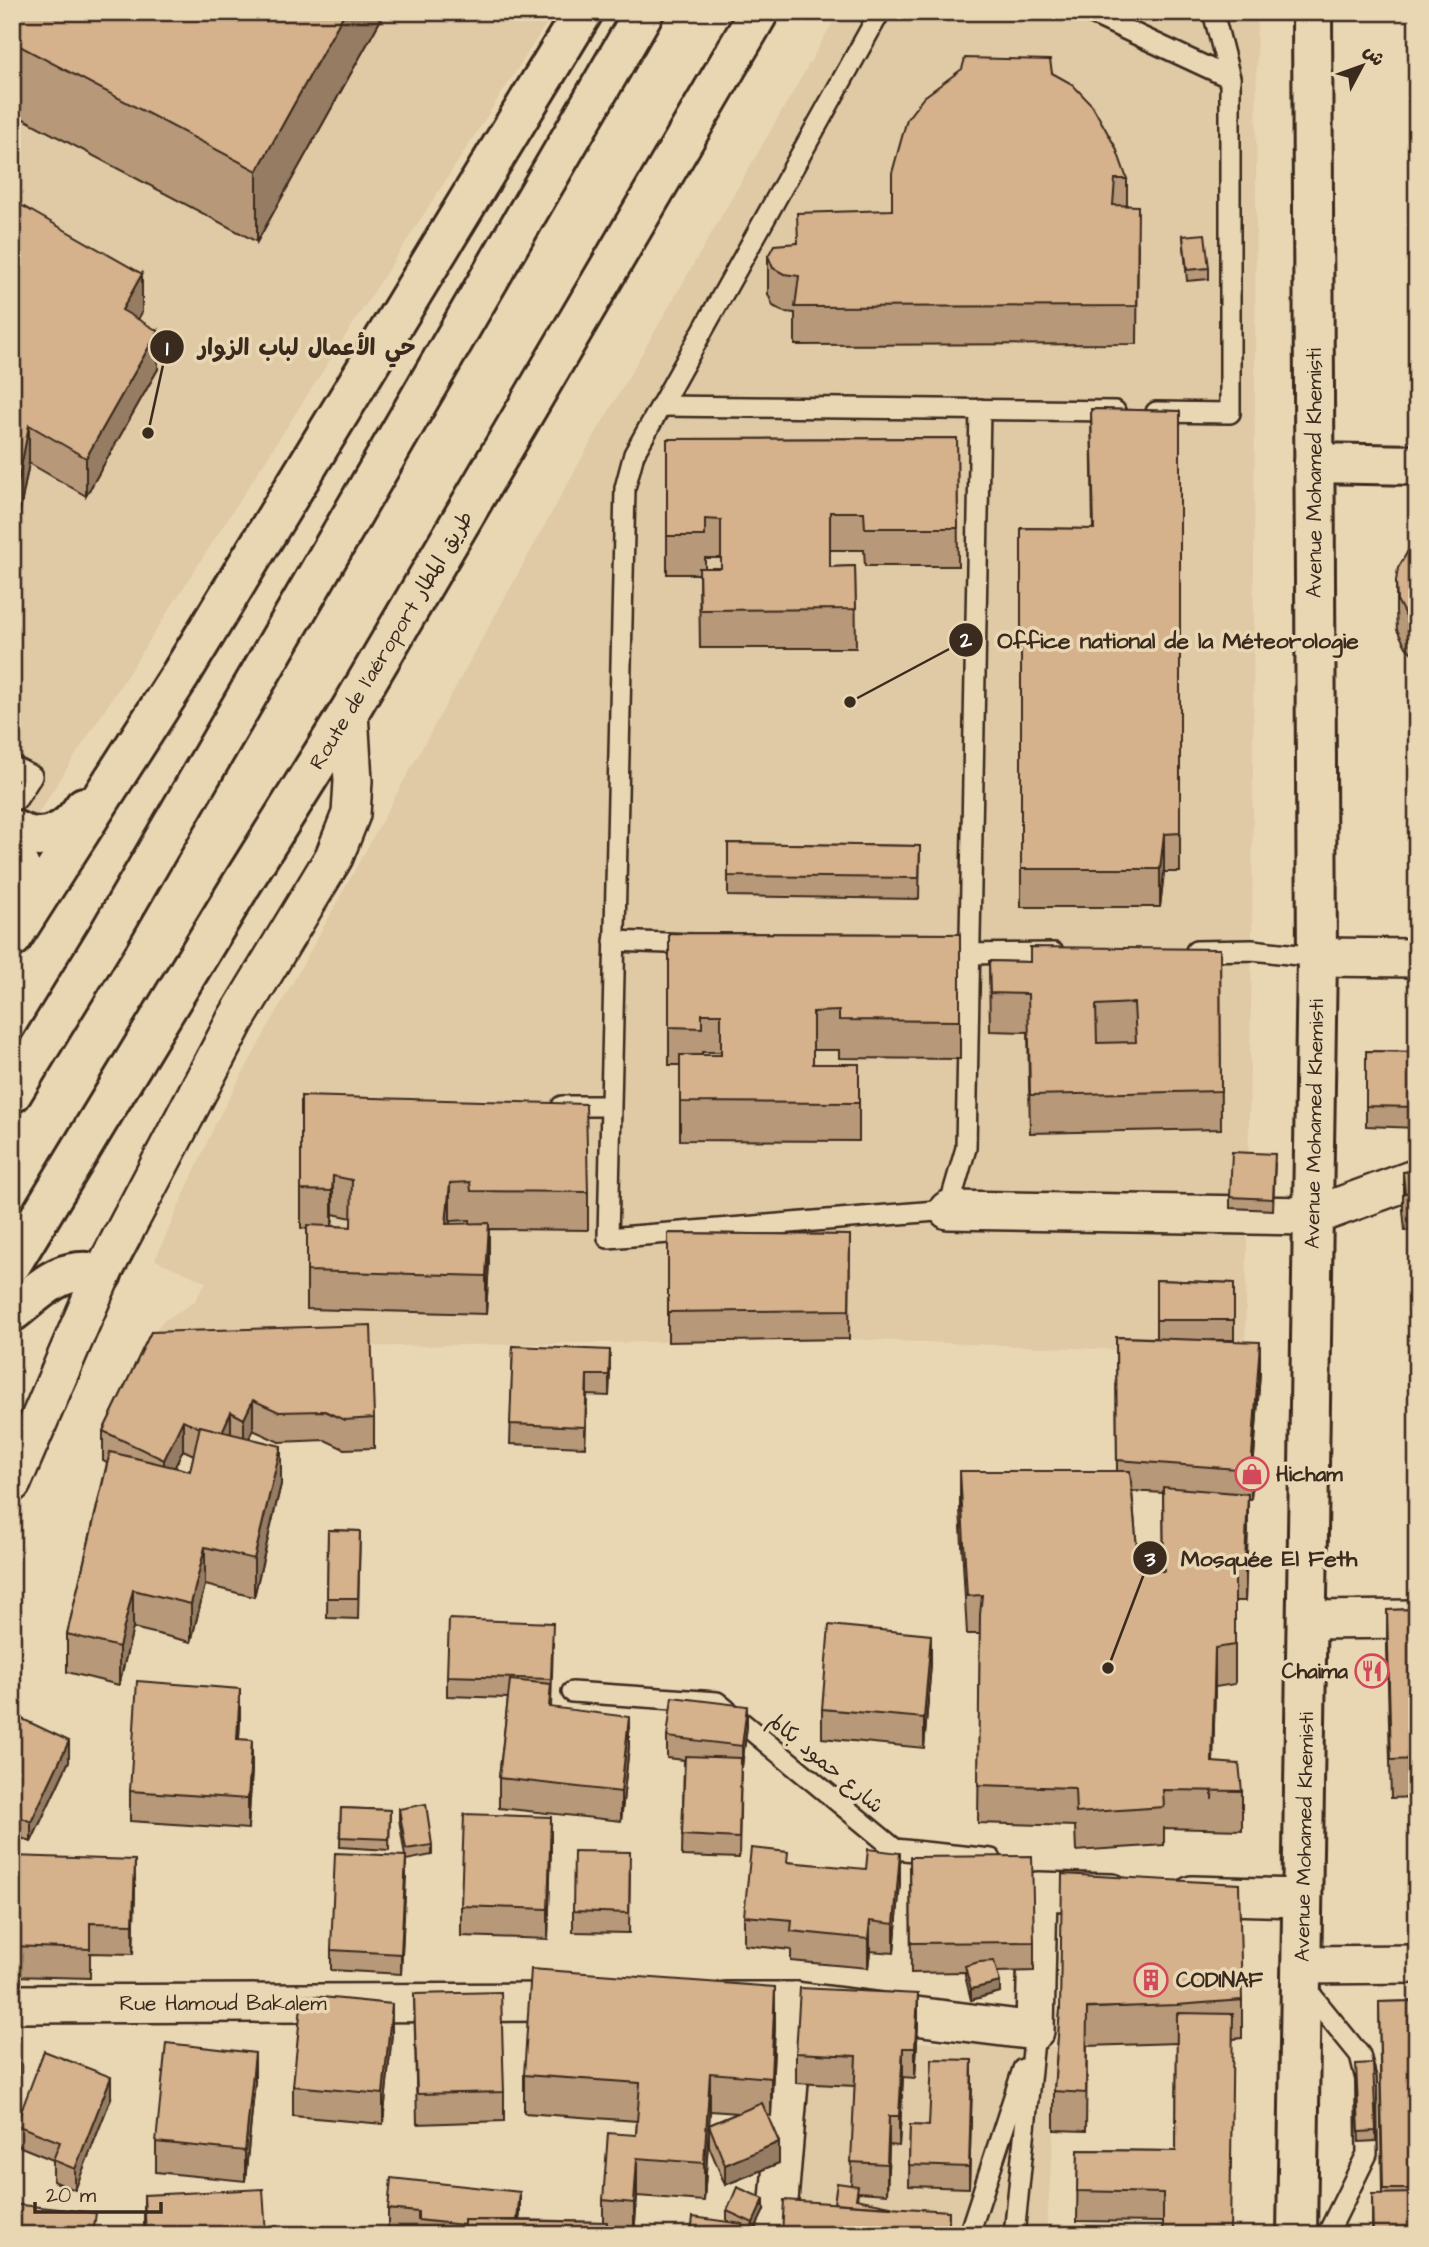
<svg xmlns="http://www.w3.org/2000/svg" width="1429" height="2247" font-family="'Architects Daughter','Playpen Sans Arabic',sans-serif">
<style>
.built{fill:#e0c9a5}
.lines{fill:none;stroke-linecap:round;stroke-linejoin:round}
.service-casing{stroke:#3b2a1e;stroke-width:24}
.minor-casing{stroke:#3b2a1e;stroke-width:42}
.tertiary-casing{stroke:#3b2a1e;stroke-width:44}
.secondary-casing{stroke:#3b2a1e;stroke-width:44}
.motorway-casing{stroke:#3b2a1e;stroke-width:44}
.service{stroke:#e9d7b4;stroke-width:19}
.minor{stroke:#e9d7b4;stroke-width:37}
.tertiary{stroke:#e9d7b4;stroke-width:38}
.secondary{stroke:#e9d7b4;stroke-width:38}
.motorway{stroke:#e9d7b4;stroke-width:38}
.wall{fill:#b79878;stroke:#3b2a1e;stroke-width:2;fill-rule:evenodd}
.shaded-wall{fill:#957c62;stroke:#3b2a1e;stroke-width:2}
.building{fill:#d5b18c;stroke:#3b2a1e;stroke-width:2;fill-rule:evenodd}
.labels{text-anchor:middle;stroke-width:7;stroke-linejoin:round;paint-order:stroke}
.street-label{font-size:21px;fill:#3b2a1e;stroke:#e9d7b4}
.poi-label{font-size:21px;font-weight:bold;fill:#3b2a1e;stroke:#e9d7b4;text-anchor:start}
.leader{fill:none;stroke:#3b2a1e;stroke-width:2.5}
.callout-dot{fill:#3b2a1e;stroke:#e9d7b4;stroke-width:2.5}
.mark-label{font-size:21px;text-anchor:middle;font-weight:bold;fill:#fff}
.callout-label{font-size:23px;text-anchor:middle;font-weight:bold;fill:#3b2a1e;stroke:#e9d7b4;stroke-width:7;stroke-linejoin:round;paint-order:stroke}
</style>
<rect width="100%" height="100%" fill="#e9d7b4"/>
<filter id="ink" filterUnits="userSpaceOnUse"><feTurbulence type="fractalNoise" baseFrequency=".0143" numOctaves="2"/><feDisplacementMap in="SourceGraphic" scale="14" xChannelSelector="R" yChannelSelector="G"/><feConvolveMatrix kernelMatrix="1 2 1 2 8 2 1 2 1" color-interpolation-filters="sRGB"/></filter>
<g filter="url(#ink)">
<!-- built -->
<g class="built">
<polygon points="12,12 554,12 12,854"/>
<polygon points="839,12 1257,12 1252,950 1245,1355 849,1339 139,1350 162,1322 194,1302 206,1282 155,1260 217,1120 584,454"/>
<polygon points="1239,1922 1242,2038 1177,2043 1087,2046 1086,2131 1054,2130 1046,2235 784,2235 781,2036 1060,2048"/>
</g>
<g class="lines">
<defs>
<g id="service">
<polyline points="880,12 634,454 625,488 608,1238 948,1210 966,1148 980,409"/>
<polyline points="1088,12 1230,78"/>
<polyline points="661,406 1115,411"/>
<polyline points="1156,412 1230,413 1230,78 1213,12"/>
<polyline points="12,766 32,776 17,799"/>
<polyline points="614,941 693,944"/>
<polyline points="1196,951 1252,950 1317,957"/>
<polyline points="958,954 1054,953"/>
<polyline points="562,1106 610,1106"/>
<polyline points="572,1692 717,1702 895,1849 991,1859"/>
<polyline points="1304,1986 1360,2055 1366,2079 1367,2154 1327,2235"/>
<polyline points="972,2225 1023,2069"/>
<polyline points="1014,2235 1035,2031"/>
</g>
<g id="minor">
<polyline points="1317,957 1417,958"/>
<polyline points="948,1210 1313,1216 1417,1178"/>
<polyline points="12,1483 102,1274 236,1019 334,857 351,814 353,781 349,712"/>
<polyline points="1307,1620 1417,1619"/>
<polyline points="1192,1895 1302,1898"/>
<polyline points="1302,1965 1417,1964"/>
<polyline points="725,2001 796,2001 1035,2031 1038,1891 1112,1893"/>
<polyline points="12,2004 579,2002"/>
<polyline points="776,2235 796,2001"/>
</g>
<polyline id="tertiary" points="1314,463 1417,465"/>
<polyline id="secondary" points="1297,2235 1317,957 1312,12"/>
<g id="motorway">
<path d="M12,829C42,846 67,834 84,807"/>
<path d="M12,855C28,874 25,893 12,913"/>
<polyline points="12,938 181,674 583,12"/>
<polyline points="12,1093 109,934 644,12"/>
<polyline points="12,1263 241,885 349,712 759,12"/>
<path d="M12,1312C42,1289 61,1264 102,1274"/>
</g>
</defs>
<!-- service casing -->
<use href="#service" class="service-casing"/>
<!-- minor casing -->
<use href="#minor" class="minor-casing"/>
<!-- tertiary casing -->
<use href="#tertiary" class="tertiary-casing"/>
<!-- secondary casing -->
<use href="#secondary" class="secondary-casing"/>
<!-- motorway casing -->
<use href="#motorway" class="motorway-casing"/>
<!-- service -->
<use href="#service" class="service"/>
<!-- minor -->
<use href="#minor" class="minor"/>
<!-- tertiary -->
<use href="#tertiary" class="tertiary"/>
<!-- secondary -->
<use href="#secondary" class="secondary"/>
<!-- motorway -->
<use href="#motorway" class="motorway"/>
</g>
<!-- wall -->
<g class="wall">
<polygon points="12,12 385,12 257,242 12,113"/>
<polygon points="1052,73 1127,179 1127,206 1138,244 1137,344 795,345 795,313 784,312 773,306 768,294 768,256 797,243 892,210"/>
<polygon points="1417,120 1417,191 1410,142 1410,121"/>
<polygon points="12,200 142,312 138,319 158,369 86,496 29,463 12,552"/>
<polygon points="1183,236 1209,268 1209,279 1187,281"/>
<polygon points="1091,409 1180,411 1180,872 1164,872 1160,907 1021,907 1021,528 1093,529"/>
<path d="M957,438L958,566H865L864,550H830V567L855,566L856,648H700L699,574H667V439ZM705,558H721V568H705Z"/>
<polygon points="1417,543 1417,658 1406,647 1397,630 1396,611 1396,581"/>
<polygon points="728,843 920,846 919,899 728,896"/>
<path d="M669,933L960,934V1059L839,1058V1050H813V1064H859V1141L680,1140V1065H669ZM702,1052H721V1055H702Z"/>
<polygon points="1220,949 1221,1129 1030,1133 1028,1032 990,1031 989,961 1030,962"/>
<polygon points="1366,1051 1417,1052 1417,1128 1366,1126"/>
<path d="M301,1096L588,1192V1230L489,1229V1261L486,1314L307,1309V1229L301,1228ZM333,1214L352,1218L351,1227L332,1226ZM470,1220V1224H450V1221Z"/>
<polygon points="1275,1164 1273,1210 1230,1208 1230,1197"/>
<polygon points="1417,1171 1417,1230 1405,1231 1403,1210 1403,1172"/>
<polygon points="668,1233 850,1235 849,1339 668,1342"/>
<path d="M1156,1280L1234,1283V1340H1213L1260,1372L1251,1499H1248L1245,1601H1235V1684L1215,1687L1213,1762L1242,1791V1830L1164,1828V1845L1076,1851L1075,1826L978,1823L980,1634H967L960,1509V1471H1117L1116,1337L1156,1338ZM1132,1491L1163,1493L1164,1571H1139Z"/>
<path d="M151,1332L374,1418V1448L344,1449L325,1440L279,1442L253,1430L249,1438L281,1484L254,1597L205,1585L191,1642L133,1628L119,1685L67,1672V1634L107,1463L103,1461V1431ZM183,1450L194,1455L190,1471L174,1467Z"/>
<polygon points="513,1346 610,1371 609,1396 587,1395 585,1447 510,1444"/>
<polygon points="328,1530 360,1531 358,1619 327,1618"/>
<polygon points="1417,1609 1417,1797 1391,1798 1387,1648 1387,1610"/>
<polygon points="553,1643 551,1708 629,1746 621,1821 499,1808 499,1778 508,1698 447,1696 447,1676"/>
<polygon points="931,1664 924,1748 822,1738 822,1709"/>
<polygon points="12,1714 69,1761 31,1842 12,1834"/>
<polygon points="240,1719 239,1739 252,1770 248,1829 130,1821 130,1791"/>
<polygon points="747,1726 742,1767 741,1767 739,1858 682,1856 684,1760 667,1758 667,1737"/>
<polygon points="341,1808 390,1810 389,1850 340,1847"/>
<polygon points="399,1809 432,1845 432,1855 406,1860 401,1974 331,1970 331,1950 405,1856 399,1819"/>
<polygon points="1415,1819 1417,1819 1417,1911 1414,1911"/>
<polygon points="551,1847 548,1939 461,1936 461,1906"/>
<polygon points="12,1856 135,1890 133,1954 90,1953 90,1978 12,1976"/>
<polygon points="910,1857 1034,1942 1034,1971 997,1972 1000,1992 971,2000 965,1976 965,1972 911,1973"/>
<polygon points="788,1862 900,1883 894,1953 870,1951 868,1968 791,1961 791,1950 744,1945 744,1916"/>
<polygon points="630,1873 629,1933 573,1932 573,1911"/>
<polygon points="414,1994 504,2092 504,2121 417,2124"/>
<polygon points="1242,2000 1242,2038 1233,2039 1163,2222 1077,2221 1078,2150 1176,2151 1177,2043 1087,2046 1086,2131 1054,2130 1054,2091 1060,2010"/>
<polygon points="1417,2001 1417,2235 1372,2235 1372,2194 1382,2194 1379,2002"/>
<polygon points="918,2024 915,2078 903,2077 899,2146 889,2145 887,2194 858,2192 857,2200 891,2207 949,2235 834,2203 851,2185 855,2086 796,2083 796,2053"/>
<path d="M775,2025L771,2116L767,2115L779,2163L725,2185L709,2146V2130L704,2201L637,2196L634,2235H418V2233L388,2229V2209L520,2213L519,2220L603,2222V2200L636,2135L637,2121L524,2113V2075ZM710,2111L738,2113L709,2125Z"/>
<polygon points="392,2033 383,2124 293,2116 293,2086"/>
<polygon points="1356,2075 1376,2131 1376,2141 1359,2142"/>
<polygon points="972,2081 969,2188 909,2186 910,2125 929,2126"/>
<polygon points="255,2082 245,2181 156,2172 156,2142"/>
<polygon points="111,2098 75,2190 53,2181 53,2160 16,2145 16,2125"/>
<polygon points="144,2195 266,2235 144,2235"/>
<polygon points="764,2210 753,2233 743,2229 743,2235 727,2221 727,2211"/>
</g>
<!-- shaded-wall -->
<g class="shaded-wall">
<polygon points="345,12 385,12 257,242 257,171"/>
<polygon points="142,274 142,312 122,348 122,310"/>
<polygon points="158,331 158,369 86,496 86,458"/>
<polygon points="29,425 29,463 12,552 12,514"/>
<polygon points="1164,834 1164,872 1160,907 1160,869"/>
<polygon points="333,1176 333,1214 332,1229 332,1191"/>
<polygon points="450,1183 450,1221 446,1262 446,1224"/>
<polygon points="489,1223 489,1261 486,1314 486,1276"/>
<polygon points="1260,1342 1260,1372 1251,1499 1251,1470"/>
<polygon points="610,1350 610,1371 609,1396 609,1375"/>
<polygon points="587,1375 587,1395 585,1447 585,1427"/>
<polygon points="253,1400 253,1430 244,1449 244,1419"/>
<polygon points="231,1412 231,1442 219,1438"/>
<polygon points="183,1420 183,1450 164,1490 164,1460"/>
<polygon points="281,1446 281,1484 254,1597 254,1559"/>
<polygon points="1248,1494 1248,1532 1245,1601 1245,1563"/>
<polygon points="205,1547 205,1585 191,1642 191,1604"/>
<polygon points="133,1590 133,1628 119,1685 119,1647"/>
<polygon points="931,1635 931,1664 924,1748 924,1718"/>
<polygon points="1215,1648 1215,1687 1212,1800 1212,1762"/>
<polygon points="240,1689 240,1719 237,1769 237,1739"/>
<polygon points="747,1706 747,1726 742,1767 742,1746"/>
<polygon points="629,1717 629,1746 621,1821 621,1792"/>
<polygon points="252,1740 252,1770 248,1829 248,1799"/>
<polygon points="69,1741 69,1761 31,1842 31,1822"/>
<polygon points="551,1817 551,1847 548,1939 548,1909"/>
<polygon points="900,1853 900,1883 894,1953 894,1924"/>
<polygon points="406,1856 406,1877 401,1974 401,1954"/>
<polygon points="135,1860 135,1890 133,1954 133,1924"/>
<polygon points="870,1921 870,1951 868,1968 868,1939"/>
<polygon points="1000,1982 1000,1992 971,2000 971,1989"/>
<polygon points="775,1987 775,2025 771,2116 771,2078"/>
<polygon points="918,1994 918,2024 915,2078 915,2048"/>
<polygon points="392,2004 392,2033 383,2124 383,2094"/>
<polygon points="903,2048 903,2077 899,2146 899,2116"/>
<polygon points="255,2053 255,2082 245,2181 245,2151"/>
<polygon points="972,2060 972,2081 969,2188 969,2167"/>
<polygon points="19,2062 19,2092 12,2104 12,2075"/>
<polygon points="710,2073 710,2111 704,2201 704,2163"/>
<polygon points="111,2077 111,2098 75,2190 75,2169"/>
<polygon points="889,2116 889,2145 887,2194 887,2164"/>
<polygon points="779,2142 779,2163 725,2185 725,2165"/>
<polygon points="637,2158 637,2196 634,2235 634,2203"/>
<polygon points="520,2192 520,2213 517,2235 516,2235"/>
<polygon points="764,2199 764,2210 753,2233 753,2223"/>
<polygon points="949,2211 949,2235 947,2235"/>
</g>
<!-- building -->
<g class="building">
<polygon points="12,12 345,12 257,171 12,42"/>
<polygon points="965,58 1050,60 1052,73 1072,84 1092,105 1116,148 1127,179 1115,179 1113,205 1138,206 1137,306 795,307 799,276 784,274 773,268 768,256 774,245 798,243 797,213 892,210 892,173 907,119 924,97 962,69"/>
<polygon points="1417,120 1417,170 1410,121"/>
<polygon points="12,200 142,274 122,310 158,331 86,458 29,425 12,514"/>
<polygon points="1205,234 1209,268 1187,270 1183,236"/>
<polygon points="1091,409 1180,411 1180,833 1164,834 1160,869 1021,869 1021,528 1094,529"/>
<polygon points="957,438 958,528 865,528 864,512 830,512 830,567 855,566 856,609 700,610 699,568 721,568 721,520 705,519 705,536 667,536 667,439"/>
<polygon points="1417,543 1417,628 1406,617 1397,600 1396,581 1398,568 1408,551"/>
<polygon points="728,843 920,846 919,878 728,876"/>
<polygon points="669,933 960,934 960,1021 839,1020 839,1011 813,1012 813,1064 859,1064 859,1103 680,1102 680,1055 721,1055 721,1014 702,1014 702,1028 669,1027"/>
<path d="M1030,947L1220,949L1221,1091L1030,1095L1028,994L990,993L989,961L1030,962ZM1134,1003L1136,1042L1097,1043L1096,1005Z"/>
<polygon points="1366,1051 1417,1052 1417,1107 1366,1106"/>
<polygon points="301,1096 586,1104 588,1192 471,1191 470,1182 450,1183 446,1224 489,1223 486,1276 307,1271 307,1225 351,1227 352,1180 333,1176 332,1191 301,1190"/>
<polygon points="1232,1152 1275,1154 1273,1199 1230,1197"/>
<polygon points="1417,1171 1417,1192 1405,1193 1403,1172"/>
<polygon points="668,1233 850,1235 849,1310 668,1312"/>
<polygon points="1156,1280 1234,1283 1234,1320 1156,1320"/>
<polygon points="371,1325 374,1418 344,1420 325,1411 279,1412 253,1400 244,1419 231,1412 222,1432 200,1426 200,1428 183,1420 164,1460 103,1431 151,1332"/>
<polygon points="1116,1337 1260,1342 1251,1470 1117,1460"/>
<polygon points="513,1346 610,1350 609,1375 587,1375 585,1427 510,1424"/>
<polygon points="200,1426 281,1446 254,1559 205,1547 191,1604 133,1590 119,1647 67,1634 110,1452 190,1471"/>
<polygon points="960,1471 1130,1471 1139,1571 1164,1571 1163,1487 1248,1494 1245,1563 1235,1563 1235,1645 1215,1648 1212,1762 1239,1764 1242,1791 1163,1790 1164,1807 1076,1813 1075,1788 978,1785 980,1615 982,1595 967,1596"/>
<polygon points="328,1530 360,1531 358,1598 327,1598"/>
<polygon points="1417,1609 1417,1759 1391,1760 1387,1610"/>
<polygon points="449,1619 553,1623 551,1679 447,1676"/>
<polygon points="829,1625 931,1635 924,1718 822,1709"/>
<polygon points="510,1680 551,1684 549,1707 629,1717 621,1792 499,1778"/>
<polygon points="137,1681 240,1689 237,1739 252,1740 248,1799 130,1791"/>
<polygon points="672,1697 747,1706 742,1746 667,1737"/>
<polygon points="12,1714 69,1741 31,1822 12,1813"/>
<polygon points="685,1756 741,1758 739,1838 682,1835"/>
<polygon points="426,1804 432,1845 406,1849 399,1809"/>
<polygon points="341,1808 390,1810 389,1839 340,1837"/>
<polygon points="464,1814 551,1817 548,1909 461,1906"/>
<polygon points="1415,1819 1417,1819 1417,1881 1414,1881"/>
<polygon points="751,1848 788,1852 787,1862 866,1869 868,1849 900,1853 894,1924 870,1921 868,1939 791,1931 792,1920 744,1916"/>
<polygon points="574,1851 630,1852 629,1913 573,1911"/>
<polygon points="335,1853 406,1856 401,1954 331,1950"/>
<polygon points="12,1856 135,1860 133,1924 90,1923 90,1949 12,1946"/>
<polygon points="1032,1856 1034,1942 911,1943 910,1857"/>
<polygon points="1062,1874 1239,1884 1242,2000 1177,2005 1087,2008 1086,2093 1054,2091 1060,2010"/>
<polygon points="994,1961 1000,1982 971,1989 965,1966 979,1962"/>
<polygon points="531,1969 775,1987 771,2078 710,2073 704,2163 637,2158 634,2203 603,2200 608,2133 636,2135 640,2083 524,2075"/>
<polygon points="800,1988 918,1994 915,2048 903,2048 899,2116 889,2116 887,2164 851,2162 856,2056 796,2053"/>
<polygon points="501,1992 504,2092 417,2094 414,1994"/>
<polygon points="302,1995 392,2004 383,2094 293,2086"/>
<polygon points="1417,2001 1417,2189 1383,2189 1379,2002"/>
<polygon points="1177,2013 1233,2014 1230,2235 1163,2235 1163,2193 1077,2191 1078,2150 1176,2151"/>
<polygon points="166,2043 255,2053 245,2151 156,2142"/>
<polygon points="44,2051 111,2077 75,2169 53,2160 60,2142 16,2125"/>
<polygon points="12,2059 19,2062 12,2075"/>
<polygon points="932,2059 972,2060 969,2167 909,2165 910,2125 929,2126"/>
<polygon points="1373,2063 1376,2131 1359,2132 1356,2064"/>
<polygon points="762,2103 779,2142 725,2165 709,2125"/>
<polygon points="391,2178 520,2192 517,2220 464,2220 464,2225 418,2220 418,2212 388,2209"/>
<polygon points="837,2183 858,2186 856,2199 891,2206 890,2207 834,2203"/>
<polygon points="737,2187 764,2199 753,2223 727,2211"/>
<polygon points="263,2189 266,2235 146,2235 144,2195"/>
<polygon points="1417,2193 1417,2235 1373,2235 1372,2194"/>
<polygon points="784,2200 949,2211 947,2235 782,2235"/>
<polygon points="12,2204 96,2213 93,2235 12,2235"/>
<polygon points="693,2217 743,2224 742,2235 691,2235"/>
<polygon points="464,2220 607,2222 606,2235 464,2235"/>
<polygon points="663,2231 688,2235 662,2235"/>
</g>
</g>
<!-- icons -->
<defs>
<symbol id="shop-ring" viewBox="-11 -11 22 22"><circle r="9.5" fill="#e9d7b4" stroke="#d1495b" stroke-width="1.5"/><path d="M-5-2.5h2.3a2.7 3.5 0 0 1 5.4 0H5L5.5 6h-11ZM-1.5-2.5h3a1.5 2.3 0 0 0-3 0Z" fill="#d1495b"/></symbol>
<symbol id="restaurant-ring" viewBox="-11 -11 22 22"><circle r="9.5" fill="#e9d7b4" stroke="#d1495b" stroke-width="1.5"/><path d="M-5-6h1v4h1v-4h1v4h1v-4h1v5L-1.5 .5V6h-2V.5L-5-1ZM5-6V6H3V1.5H1.5Q1.5-4 5-6Z" fill="#d1495b"/></symbol>
<symbol id="building-ring" viewBox="-11 -11 22 22"><circle r="9.5" fill="#e9d7b4" stroke="#d1495b" stroke-width="1.5"/><path d="M-4-6H4V6H1V3H-1V6H-4ZM-2.5-4.3h1.7v1.8h-1.7ZM.8-4.3h1.7v1.8H.8ZM-2.5-1h1.7V.8h-1.7ZM.8-1h1.7V.8H.8Z" fill="#d1495b"/></symbol>
</defs>
<g fill-rule="evenodd">
<use href="#shop-ring" x="1233" y="1455" width="38" height="38"/>
<use href="#restaurant-ring" x="1353" y="1652" width="38" height="38"/>
<use href="#building-ring" x="1132" y="1961" width="38" height="38"/>
</g>
<g class="labels">
<!-- street labels -->
<g class="street-label">
<text transform="translate(1314 473) rotate(-90)" y="7">Avenue Mohamed Khemisti</text>
<text transform="translate(391 640) rotate(-59)" y="7">Route de l'aéroport طريق المطار</text>
<text transform="translate(1314 1124) rotate(-89)" y="7">Avenue Mohamed Khemisti</text>
<text transform="translate(826 1763) rotate(40)" y="7">شارع حمود بكالم</text>
<text transform="translate(1304 1837) rotate(-89)" y="7">Avenue Mohamed Khemisti</text>
<text x="223" y="2010">Rue Hamoud Bakalem</text>
</g>
<!-- poi labels -->
<g class="poi-label">
<text x="1276" y="1481">Hicham</text>
<text x="1348" y="1678" text-anchor="end">Chaima</text>
<text x="1176" y="1987">CODINAF</text>
</g>
</g>
<!-- callouts -->
<path class="leader" d="M148 433L167 347M850 702L966 640M1108 1668L1150 1558"/>
<g class="callout-dot">
<circle cx="148" cy="433" r="7"/>
<circle cx="850" cy="702" r="7"/>
<circle cx="1108" cy="1668" r="7"/>
<circle cx="167" cy="347" r="18"/>
<circle cx="966" cy="640" r="18"/>
<circle cx="1150" cy="1558" r="18"/>
</g>
<g class="mark-label">
<text x="167" y="355">1</text>
<text x="966" y="647">2</text>
<text x="1150" y="1566">3</text>
</g>
<g class="callout-label">
<text x="307" y="355">حي الأعمال لباب الزوار</text>
<text x="1178" y="648">Office national de la Méteorologie</text>
<text x="1269" y="1566">Mosquée El Feth</text>
</g>
<!-- margin -->
<rect width="1429" height="2247" fill="none" stroke="#e9d7b4" stroke-width="42"/>
<rect x="21" y="21" width="1387" height="2205" fill="none" stroke="#3b2a1e" stroke-width="2.5" filter="url(#ink)"/>
<!-- north arrow -->
<g transform="translate(1362 66) rotate(49)" stroke="#e9d7b4" stroke-width="5" paint-order="stroke">
<path d="M0-5L12 26L0 18L-12 26Z" fill="#3b2a1e"/>
<text y="-10" font-size="19" font-weight="bold" text-anchor="middle" fill="#3b2a1e">ش</text>
</g>
<!-- scale -->
<path d="M35 2202v10h126v-10" fill="none" stroke="#3b2a1e" stroke-width="3.5"/>
<text x="46" y="2202" font-size="21" fill="#3b2a1e" stroke="#e9d7b4" stroke-width="5" paint-order="stroke">20 m</text>
</svg>
